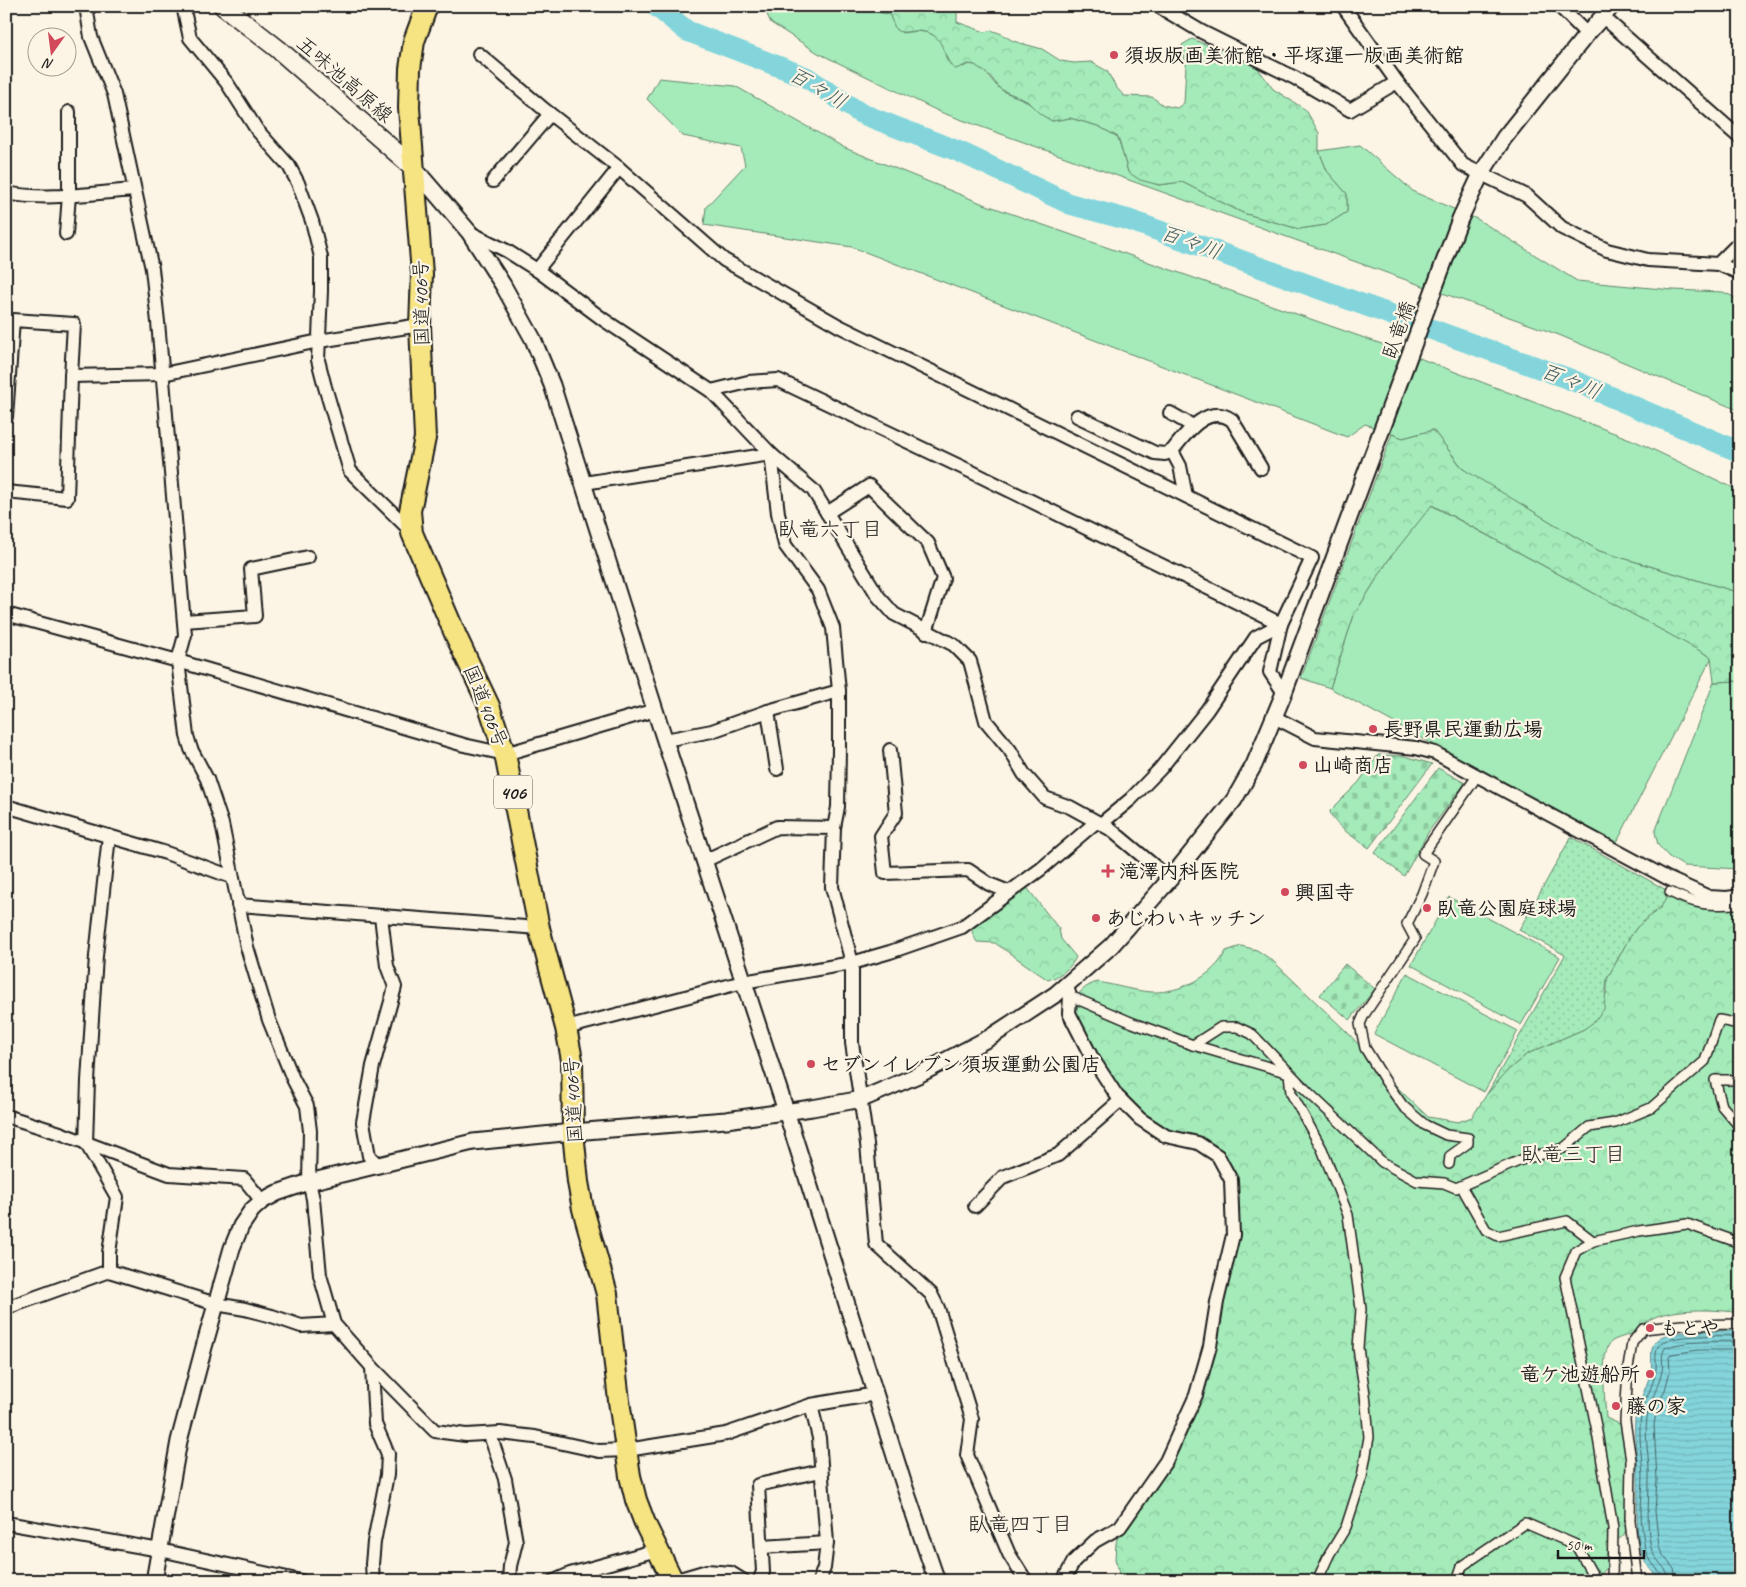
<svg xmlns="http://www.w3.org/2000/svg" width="1746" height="1587" font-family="Caveat,'Klee One',sans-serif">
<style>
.grass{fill:#a4ebb9;stroke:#60846a}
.forest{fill:url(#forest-crowns);stroke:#60846a}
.cemetery{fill:url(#cemetery-stones);stroke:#60846a}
.park{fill:url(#park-dots);stroke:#60846a}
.water{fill:url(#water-rules);stroke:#5a8b8f}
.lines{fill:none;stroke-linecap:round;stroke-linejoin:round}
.shore{stroke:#456668;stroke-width:1}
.river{stroke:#83d5db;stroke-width:21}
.pedestrian-casing{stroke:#1c1c1c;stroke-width:12}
.minor-casing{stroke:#1c1c1c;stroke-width:16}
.tertiary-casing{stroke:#1c1c1c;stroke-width:19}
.secondary-casing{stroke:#1c1c1c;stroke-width:21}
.trunk-casing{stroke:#1c1c1c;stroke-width:24}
.pedestrian{stroke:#fcf5e5;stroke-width:9}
.minor{stroke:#fcf5e5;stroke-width:12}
.tertiary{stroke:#fcf5e5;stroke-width:15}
.secondary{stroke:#fcf5e5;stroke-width:18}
.trunk{stroke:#f6e381;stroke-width:20}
.poi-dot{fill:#d1495b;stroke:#fcf5e5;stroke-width:2}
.labels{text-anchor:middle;stroke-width:4.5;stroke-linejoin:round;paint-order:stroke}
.shield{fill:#fcf5e5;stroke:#5f5d58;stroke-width:1}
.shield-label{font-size:19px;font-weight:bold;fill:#1c1c1c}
.poi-label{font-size:20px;font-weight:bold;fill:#1c1c1c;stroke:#fcf5e5;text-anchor:start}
.street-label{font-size:20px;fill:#1c1c1c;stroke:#fcf5e5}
.water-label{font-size:21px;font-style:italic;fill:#405d5f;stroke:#fcf5e5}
.neighbourhood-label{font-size:21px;fill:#1c1c1c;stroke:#fcf5e5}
</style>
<defs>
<pattern id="forest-crowns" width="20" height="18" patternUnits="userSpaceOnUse" patternTransform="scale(1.25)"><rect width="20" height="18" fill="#a4ebb9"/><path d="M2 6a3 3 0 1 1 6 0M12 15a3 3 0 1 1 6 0" fill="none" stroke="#8dc99e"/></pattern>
<pattern id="cemetery-stones" width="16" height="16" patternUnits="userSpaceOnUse" patternTransform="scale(1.25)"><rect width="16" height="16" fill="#a4ebb9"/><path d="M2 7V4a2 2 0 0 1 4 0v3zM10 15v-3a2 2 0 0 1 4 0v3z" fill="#8dc99e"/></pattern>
<pattern id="park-dots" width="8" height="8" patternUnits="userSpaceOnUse" patternTransform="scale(1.25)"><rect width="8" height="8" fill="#a4ebb9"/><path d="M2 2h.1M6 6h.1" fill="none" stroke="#8dc99e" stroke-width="1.8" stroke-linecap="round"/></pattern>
<pattern id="water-rules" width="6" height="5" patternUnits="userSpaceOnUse" patternTransform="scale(1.25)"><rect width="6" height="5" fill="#83d5db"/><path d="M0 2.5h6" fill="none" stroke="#71b6bb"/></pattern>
</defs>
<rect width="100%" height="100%" fill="#fcf5e5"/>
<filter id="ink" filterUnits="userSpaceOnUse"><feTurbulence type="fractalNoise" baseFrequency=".02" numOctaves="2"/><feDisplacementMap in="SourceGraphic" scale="10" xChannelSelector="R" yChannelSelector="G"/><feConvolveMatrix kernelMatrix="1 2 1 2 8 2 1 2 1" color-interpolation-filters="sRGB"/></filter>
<g filter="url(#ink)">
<!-- grass -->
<g class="grass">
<path d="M763,6H874L878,12L889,14L902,33C915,31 931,29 940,41C944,46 945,55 947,61L963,67C979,57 989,79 999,88C1007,95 1019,96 1027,102C1036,108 1043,116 1052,121L1070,118L1098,126L1118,137L1128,172L1159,185L1182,182L1243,213L1299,229L1326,225L1347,212V194L1327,171L1319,151L1360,145L1414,192L1477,219L1577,281L1673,290L1723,292L1740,300V411L1559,335L940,112L818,53L771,23Z"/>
<polygon points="659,78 735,86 845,148 981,203 1393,348 1635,441 1740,491 1740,593 1599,551 1465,471 1433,430 1403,438 1365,424 1347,437 852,247 704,225 706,207 745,165 741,148 683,136 647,99"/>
<polygon points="1431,505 1712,657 1616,844 1330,688 1354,615 1389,559"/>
<polygon points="1740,681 1740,869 1684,866 1669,857 1658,845 1655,832 1714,682"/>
<polygon points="1449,897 1560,957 1521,1025 1411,965"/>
<polygon points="1407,973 1518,1031 1484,1092 1374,1034"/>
</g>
<!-- forest -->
<g class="forest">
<path d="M874,6H962L957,12V22L985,32L991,30L1002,34L1013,41L1042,49L1061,61L1074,63L1091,62L1107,71L1116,87L1124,96L1152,97L1163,105L1177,108L1184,103L1186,65L1182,45L1192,39L1241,58L1257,67L1273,89L1306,110L1319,133V151L1327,171L1347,194V212L1326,225L1299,229L1243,213L1182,182L1159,185L1140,180L1128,172L1118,137L1098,126L1070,118L1052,121L1040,114L1027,101L1000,89L990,76L975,65L968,64L956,69L951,66C940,47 943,31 915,31C908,31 903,34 896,30L889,14L878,12Z"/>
<polygon points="1433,430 1463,469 1599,551 1740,593 1740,681 1714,682 1711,657 1432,505 1389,559 1354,615 1330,688 1301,678 1392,434 1403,438"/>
<path d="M1025,885L1059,929L1061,939L1076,957C1072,967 1059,977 1048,980L995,943L977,942C973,935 970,931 974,923Z"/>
<path d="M1670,892L1687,901L1740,904V1313C1717,1309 1670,1307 1649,1320C1644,1323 1640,1329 1635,1332C1629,1336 1614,1338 1610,1343C1600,1356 1605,1401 1606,1418L1622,1425L1627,1461L1626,1529C1623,1541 1618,1537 1609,1544L1608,1566L1596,1581H1121L1115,1559L1116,1543L1120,1527L1165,1462L1196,1395L1233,1235L1231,1180L1218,1156L1166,1136L1117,1096L1071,1005C1078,993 1085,985 1098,982C1115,985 1134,991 1152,992C1179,993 1214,977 1226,951L1241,946L1257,950L1273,961L1348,1033L1400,1090L1428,1117L1458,1122L1472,1117L1487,1094L1508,1070L1527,1054L1584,1029L1607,993V979L1628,940L1637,927Z"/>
</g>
<!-- cemetery -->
<g class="cemetery">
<path d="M1378,755L1405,756L1432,764L1369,848C1357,839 1332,825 1330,811L1359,782Z"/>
<polygon points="1438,768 1465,783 1429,831 1404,876 1375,853"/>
<polygon points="1345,964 1375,989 1350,1020 1320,995"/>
</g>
<!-- park -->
<polygon class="park" points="1571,837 1670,892 1661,907 1637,927 1628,940 1607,979 1604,1009 1594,1022 1584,1029 1527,1054 1508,1070 1487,1094 1565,955 1519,930"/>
<!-- water -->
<path class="water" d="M1696,1331H1740V1581H1659C1654,1570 1644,1565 1641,1553C1634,1528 1639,1502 1638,1477C1638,1457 1632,1432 1636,1413C1640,1398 1648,1385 1651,1370C1653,1359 1648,1346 1659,1338C1669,1332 1685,1333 1696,1331Z"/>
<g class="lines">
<!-- shore -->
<g class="shore">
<path d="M1663,1581C1662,1570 1648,1563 1645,1549C1643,1536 1641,1523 1641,1511C1641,1499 1643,1488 1643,1476C1642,1458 1638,1434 1641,1416C1644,1399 1654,1386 1656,1369C1657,1360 1653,1350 1661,1343C1672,1334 1724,1336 1740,1336"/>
<path d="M1670,1581C1669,1568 1654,1561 1651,1548C1646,1525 1649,1503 1649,1479C1650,1460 1644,1437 1647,1418C1649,1401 1659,1387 1662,1371C1664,1362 1660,1356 1665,1348C1683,1340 1719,1342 1740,1342"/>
<polyline points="1677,1581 1674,1569 1662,1554 1659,1547 1655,1511 1657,1480 1654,1425 1657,1408 1665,1390 1670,1371 1669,1357 1672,1354 1698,1350 1740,1350"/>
</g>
<!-- river -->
<polyline class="river" points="656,6 687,31 806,77 860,113 960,152 1070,204 1129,220 1572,380 1740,452"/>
<defs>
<g id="pedestrian">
<path d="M1670,892C1697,906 1711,905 1740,904"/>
<polyline points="1070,996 1133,1023 1193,1045 1289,1073 1291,1093 1322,1149 1348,1215 1361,1309 1358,1348 1365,1394 1369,1437 1362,1477 1346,1527 1329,1555 1317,1581"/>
<polyline points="1193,1045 1221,1027 1237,1027 1252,1034 1308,1092 1382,1162 1417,1181 1444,1183 1456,1188 1521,1160 1564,1148 1589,1127 1615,1123 1651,1108 1705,1061 1719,1020 1740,1024"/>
<polyline points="1740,1080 1715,1080 1722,1106 1740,1127"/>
<polyline points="1449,1164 1450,1156 1468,1143 1468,1138 1446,1135 1425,1125 1403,1106 1386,1082 1365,1048 1360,1024 1364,1015 1415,939 1407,924 1422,894 1434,861 1423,854 1477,776"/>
<polyline points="1464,1191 1486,1230 1498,1236 1567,1221 1593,1241 1576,1251 1565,1277 1596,1426 1613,1528 1612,1581"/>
<polyline points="1593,1241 1639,1231 1687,1224 1740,1243"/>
<polyline points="1457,1581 1462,1566 1525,1523 1576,1545 1596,1581"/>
<polyline points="1637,1581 1630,1521 1631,1460 1625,1421 1628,1368 1632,1343 1643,1329 1682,1325 1740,1324"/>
</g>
<g id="minor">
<polyline points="86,6 91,37 114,94 152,269 158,322 185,635 178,661 187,736 191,749 207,779 222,824 247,947 269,1020 293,1079 307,1106 310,1131 309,1182 313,1199 320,1275 334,1324 372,1367 435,1431 466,1435 500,1433 535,1437 599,1451 627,1450 726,1434 811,1405 876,1394"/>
<polyline points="183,6 190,38 227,83 257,130 289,166 298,183 312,221 321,257 321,291 318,360 325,387 350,471 412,532"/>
<polyline points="1158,6 1202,32 1295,78 1350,110 1397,82"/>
<polyline points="1343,6 1397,82 1463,165 1527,196 1562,228 1607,250 1648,260 1718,264 1740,273"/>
<polyline points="1559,6 1587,34"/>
<polyline points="1602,16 1740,138"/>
<polyline points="479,54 545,110 619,168 724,260 839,326 1312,558 1281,624 1270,672 1284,693"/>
<polyline points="493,181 550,114"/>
<path d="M6,193C48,201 92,193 134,190"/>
<polyline points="469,232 507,251 537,270 604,320 711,391 771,454 813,490 878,596 894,614 954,645 970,661 986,721 1010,750 1024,774 1045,798 1070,807 1110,829 1170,879"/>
<polyline points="66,234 69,195 69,112"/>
<polyline points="1718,264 1740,242"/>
<polyline points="537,270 619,168"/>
<polyline points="711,391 748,382 778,380 974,473 1281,624"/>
<polyline points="1170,413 1193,426"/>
<polyline points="1077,416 1155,453 1165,454 1172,451"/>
<polyline points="6,417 13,320 74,324 71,376 163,374 319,341 420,325"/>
<polyline points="771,454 778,513 785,545 818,590 833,628 839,691 839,750 838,807 834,828 832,887 852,963 852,1043 867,1144 876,1244 931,1294 938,1308 972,1419 967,1455 1009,1554 1026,1581"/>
<polyline points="584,483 771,454"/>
<polyline points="6,492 67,498 71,376"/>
<path d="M1186,496L1180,466L1172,451C1186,433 1208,403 1232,420L1261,468"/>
<polyline points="827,513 869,486 928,543 943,578 926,632"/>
<polyline points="6,614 178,661 464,745 505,754 655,710"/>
<polyline points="184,621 255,616 251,569 308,557"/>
<polyline points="768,711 777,769"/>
<polyline points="1274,717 1315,738 1416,748 1435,753 1667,878 1709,897 1727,898 1740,896"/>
<polyline points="665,740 712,731 768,711 839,691"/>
<polyline points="890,750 896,813 881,836 885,873 968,870 989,884 1009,892"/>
<polyline points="6,806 166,853 232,877"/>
<polyline points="109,836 96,956 88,1081 86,1143 117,1197 109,1253 109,1271"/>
<polyline points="704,861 777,827 834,828"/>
<polyline points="238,905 539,928"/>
<polyline points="566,1028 743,982 852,963 890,952 962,927 1041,869 1095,823 1102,823 1131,799 1160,769 1207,710 1256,637 1281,624"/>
<polyline points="6,1116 60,1133 169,1174 244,1179 262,1201"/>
<polyline points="377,1164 369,1156 363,1122 373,1066 395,987 387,966 381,916"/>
<polyline points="975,1206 1003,1177 1058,1155 1121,1100"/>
<polyline points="6,1308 109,1271 216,1304 245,1309 272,1316 301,1326 334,1324"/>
<polyline points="372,1367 375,1424 388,1454 387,1475 374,1542 372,1564 373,1581"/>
<polyline points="811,1405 819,1438 827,1543 824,1568 819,1581"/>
<polyline points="490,1435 505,1479 516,1542 510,1566 509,1581"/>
<polyline points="6,1523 160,1550 301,1581"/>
<polyline points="762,1547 827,1543"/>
<polyline points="554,1581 570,1574 657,1550"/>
<polyline points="673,1581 707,1571 731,1573 744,1581"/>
<polyline points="759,1581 763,1572 758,1485 821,1471"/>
<polyline points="1063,1581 1074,1561 1095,1541 1120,1527 1166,1461 1196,1395 1210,1346 1217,1302 1233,1235 1231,1180 1218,1156 1198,1143 1166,1136 1140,1119 1117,1096 1091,1056 1069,1013 1070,996 1066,984"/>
</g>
<g id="tertiary">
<polyline points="414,168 469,232 503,285 533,339 552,385 655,710 786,1111 904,1485 937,1581"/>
<polyline points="154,1581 179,1441 204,1347 232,1248 241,1226 252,1210 262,1201 277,1193 309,1182 473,1142 573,1132 726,1120 812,1108 862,1099 918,1075 989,1038 1056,994 1111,946 1170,879 1234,800 1254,765 1284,693 1460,219 1481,174 1504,138 1587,34 1612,6"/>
</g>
<polyline id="secondary" points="223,6 278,49 414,168"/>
<polyline id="trunk" points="427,6 414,41 410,69 409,108 422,274 420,325 425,438 410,511 412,533 456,636 489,706 505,754 539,928 566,1028 572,1060 573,1132 578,1182 583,1209 607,1294 619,1401 630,1476 636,1500 646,1526 673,1581"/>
</defs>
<!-- pedestrian casing -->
<use href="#pedestrian" class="pedestrian-casing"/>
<!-- minor casing -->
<use href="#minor" class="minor-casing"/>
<!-- tertiary casing -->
<use href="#tertiary" class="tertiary-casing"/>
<!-- secondary casing -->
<use href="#secondary" class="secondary-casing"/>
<!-- trunk casing -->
<use href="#trunk" class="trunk-casing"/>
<!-- pedestrian -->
<use href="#pedestrian" class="pedestrian"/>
<!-- minor -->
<use href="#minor" class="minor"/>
<!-- tertiary -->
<use href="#tertiary" class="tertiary"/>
<!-- secondary -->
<use href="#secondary" class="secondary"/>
<!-- trunk -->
<use href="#trunk" class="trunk"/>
</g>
</g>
<!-- markers -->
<g class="poi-dot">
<circle cx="1114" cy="55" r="5"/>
<circle cx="1373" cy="729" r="5"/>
<circle cx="1303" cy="765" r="5"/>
<path d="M1105.5 863.5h5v5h5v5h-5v5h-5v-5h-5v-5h5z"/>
<circle cx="1285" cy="892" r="5"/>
<circle cx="1427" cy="908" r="5"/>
<circle cx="1096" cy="918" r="5"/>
<circle cx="811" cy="1064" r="5"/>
<circle cx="1650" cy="1328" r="5"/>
<circle cx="1650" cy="1374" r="5"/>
<circle cx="1616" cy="1406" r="5"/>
</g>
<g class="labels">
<!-- shield labels -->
<rect class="shield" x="494" y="775.5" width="38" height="33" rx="4"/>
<g class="shield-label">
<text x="513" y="799">406</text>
</g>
<!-- poi labels -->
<g class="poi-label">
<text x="1124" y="62">須坂版画美術館・平塚運一版画美術館</text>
<text x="1383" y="736">長野県民運動広場</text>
<text x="1313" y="772">山崎商店</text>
<text x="1119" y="878">滝澤内科医院</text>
<text x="1295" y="899">興国寺</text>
<text x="1437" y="915">臥竜公園庭球場</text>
<text x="1106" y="925">あじわいキッチン</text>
<text x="821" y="1071">セブンイレブン須坂運動公園店</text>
<text x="1660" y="1335">もとや</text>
<text x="1640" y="1381" text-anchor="end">竜ケ池遊船所</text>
<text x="1626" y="1413">藤の家</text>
</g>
<!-- street labels -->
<g class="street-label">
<text transform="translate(345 79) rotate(41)" y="7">五味池高原線</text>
<text transform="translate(421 303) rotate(-91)" y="7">国道406号</text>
<text transform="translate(1398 330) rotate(-70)" y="7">臥竜橋</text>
<text transform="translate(486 706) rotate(68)" y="7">国道406号</text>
<text transform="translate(573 1100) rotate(-93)" y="7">国道406号</text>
</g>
<!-- water labels -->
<g class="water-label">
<text transform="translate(818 88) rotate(30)" y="7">百々川</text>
<text transform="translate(1191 242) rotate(20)" y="7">百々川</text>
<text transform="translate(1571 381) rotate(22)" y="7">百々川</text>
</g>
<!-- neighbourhood labels -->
<g class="neighbourhood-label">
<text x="830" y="536">臥竜六丁目</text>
<text x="1573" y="1161">臥竜三丁目</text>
<text x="1020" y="1531">臥竜四丁目</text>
</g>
</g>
<!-- margin -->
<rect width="1746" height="1587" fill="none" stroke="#fcf5e5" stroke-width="25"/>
<rect x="12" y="12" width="1721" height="1562" fill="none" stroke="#1c1c1c" stroke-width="2" filter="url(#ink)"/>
<!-- north arrow -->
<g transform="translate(52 52) rotate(194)"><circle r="24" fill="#fcf5e5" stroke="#a29e95"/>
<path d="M0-4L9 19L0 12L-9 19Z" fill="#d1495b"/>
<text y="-8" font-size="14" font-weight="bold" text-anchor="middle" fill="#1c1c1c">N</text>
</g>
<!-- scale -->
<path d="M1558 1550v8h86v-8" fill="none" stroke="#1c1c1c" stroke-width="2.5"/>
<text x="1566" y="1550" font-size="15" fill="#1c1c1c" stroke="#fcf5e5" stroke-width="4" paint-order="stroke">50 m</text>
</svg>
